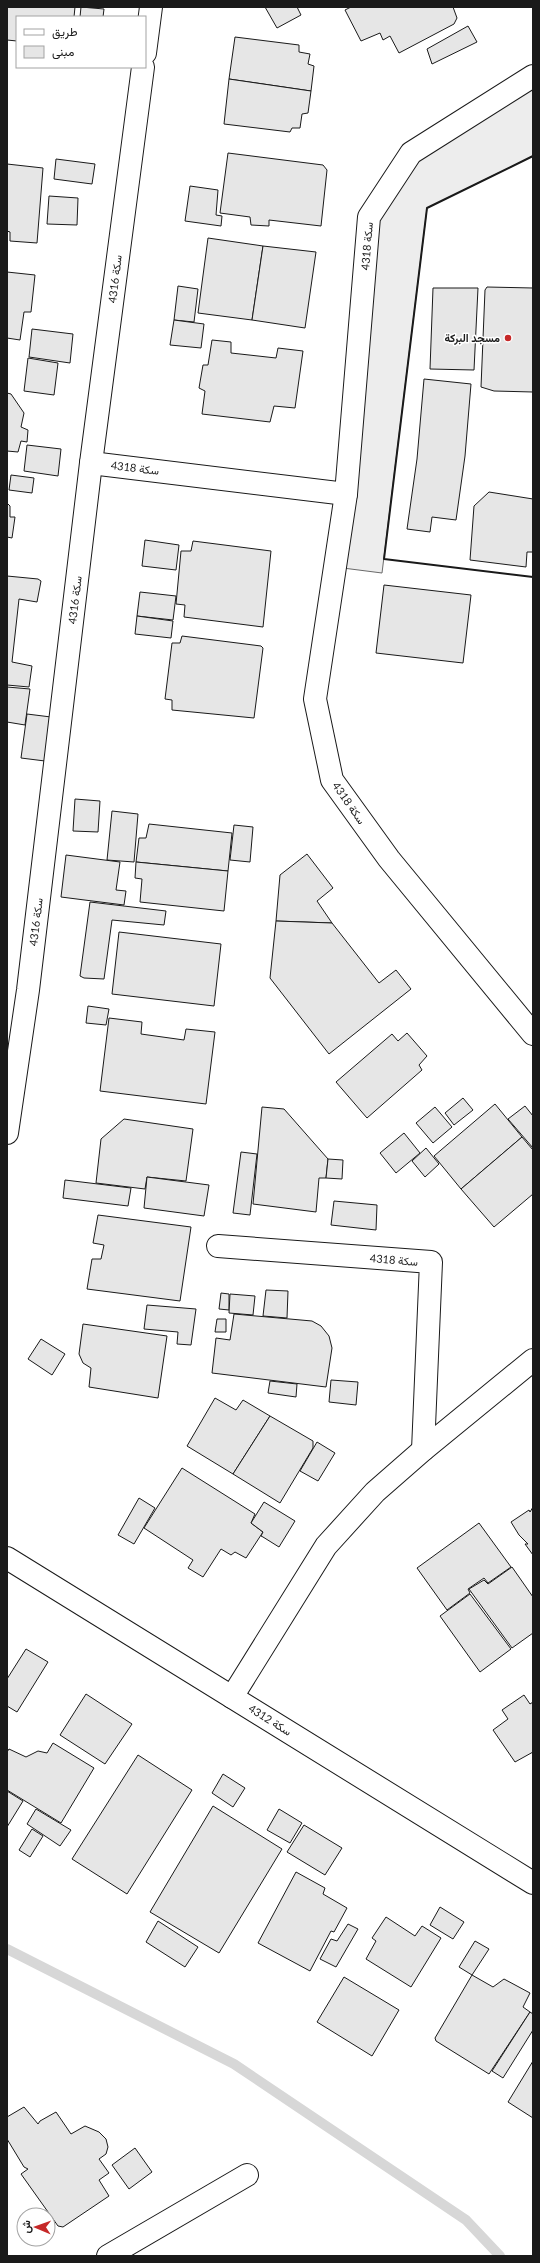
<svg xmlns="http://www.w3.org/2000/svg" width="540" height="2263" font-family="Lato,Vazirmatn,sans-serif">
<style>
.built{fill:#ededed;stroke:#6a6a6a}
.lines{fill:none;stroke-linecap:round;stroke-linejoin:round}
.stream{stroke:#d7d7d7;stroke-width:10}
.building{fill:#e6e6e6;stroke:#1a1a1a}
.street-casing{stroke:#1a1a1a;stroke-width:24}
.street{stroke:#fff;stroke-width:22}
.wall{stroke:#1a1a1a;stroke-width:2}
.poi-dot{fill:#c62828;stroke:#fff;stroke-width:1.5}
.labels{text-anchor:middle;stroke-width:3;stroke-linejoin:round;paint-order:stroke}
.street-label{font-size:11px;fill:#1a1a1a;stroke:#fff}
.poi-label{font-size:11px;font-weight:bold;fill:#1a1a1a;stroke:#fff;text-anchor:end}
</style>
<rect width="100%" height="100%" fill="#fff"/>
<!-- built -->
<polygon class="built" points="533,76 533,156 427,208 382,573 335,567 369,217 411,153"/>
<g class="lines">
<!-- stream -->
<polyline class="stream" points="7,1949 234,2064 466,2220 500,2256"/>
</g>
<!-- building -->
<g class="building">
<polygon points="7,7 75,7 74,17 17,17 17,41 7,40"/>
<polygon points="81,7 104,9 103,17 80,17"/>
<polygon points="265,7 297,7 301,15 277,28"/>
<polygon points="351,7 453,7 457,18 454,24 399,53 390,36 383,40 380,33 361,41 345,10"/>
<polygon points="468,26 477,42 432,64 427,49"/>
<polygon points="235,37 299,45 299,52 310,54 308,64 314,66 311,91 229,79"/>
<polygon points="229,79 311,91 308,113 302,114 300,128 292,128 290,132 224,124"/>
<polygon points="228,153 323,165 327,170 321,226 269,220 269,226 251,225 250,217 220,213"/>
<polygon points="56,159 95,164 92,184 54,179"/>
<polygon points="7,164 43,168 37,243 10,241 10,232 7,231"/>
<polygon points="190,186 218,190 216,215 222,216 221,226 185,221"/>
<polygon points="49,196 78,198 77,225 47,224"/>
<polygon points="208,238 263,246 252,320 198,313"/>
<polygon points="263,246 316,252 305,328 252,320"/>
<polygon points="7,272 35,275 31,312 24,312 20,340 7,338"/>
<polygon points="178,286 198,289 194,322 174,320"/>
<polygon points="487,287 533,288 533,392 494,391 481,387 485,290"/>
<polygon points="433,288 478,288 474,370 430,369"/>
<polygon points="174,320 204,324 201,348 170,345"/>
<polygon points="32,329 73,334 70,363 29,357"/>
<polygon points="212,340 231,342 231,353 276,358 278,348 303,351 295,408 274,406 270,422 202,414 205,391 199,388 203,365 208,365"/>
<polygon points="28,358 58,363 54,395 24,391"/>
<polygon points="424,379 471,384 465,456 456,520 432,517 430,532 407,529 417,459"/>
<polygon points="7,393 11,394 24,413 21,427 28,430 27,442 21,441 18,452 7,451"/>
<polygon points="27,445 61,449 58,476 24,471"/>
<polygon points="11,475 34,478 32,493 9,490"/>
<polygon points="489,492 533,499 533,552 527,552 526,567 470,560 474,506"/>
<polygon points="7,503 10,506 10,517 15,517 12,538 7,537"/>
<polygon points="145,540 179,545 176,570 142,566"/>
<polygon points="193,541 271,551 263,627 184,617 185,605 176,604 181,551 191,551"/>
<polygon points="7,576 38,579 41,581 37,602 19,599 12,662 32,666 29,687 7,685"/>
<polygon points="384,585 471,595 463,663 376,653"/>
<polygon points="140,592 176,596 173,620 137,616"/>
<polygon points="137,616 173,621 171,638 135,634"/>
<polygon points="182,636 261,646 263,648 254,718 172,710 172,700 165,699 172,643 180,643"/>
<polygon points="7,687 30,689 25,725 7,722"/>
<polygon points="27,714 51,717 45,761 21,758"/>
<polygon points="75,799 100,801 98,832 73,831"/>
<polygon points="112,811 138,814 134,862 107,860"/>
<polygon points="149,824 232,833 228,871 136,862 139,838 146,838"/>
<polygon points="234,825 253,827 250,862 230,860"/>
<polygon points="307,854 333,888 317,901 332,923 276,921 280,875"/>
<polygon points="66,855 120,862 116,890 126,891 124,905 61,897"/>
<polygon points="136,862 228,871 224,911 140,902 142,879 135,878"/>
<polygon points="90,902 166,911 164,925 112,920 104,979 84,978 80,976"/>
<polygon points="276,921 332,923 379,983 396,970 411,989 329,1054 270,978"/>
<polygon points="119,932 221,944 214,1006 112,994"/>
<polygon points="88,1006 109,1009 106,1025 86,1023"/>
<polygon points="109,1018 142,1022 141,1034 184,1040 186,1029 215,1032 206,1104 100,1091"/>
<polygon points="407,1033 427,1056 419,1065 422,1070 367,1118 336,1082 392,1034 398,1041"/>
<polygon points="463,1098 473,1110 454,1125 445,1113"/>
<polygon points="495,1104 522,1137 461,1189 434,1156"/>
<polygon points="525,1106 533,1116 533,1148 508,1119"/>
<polygon points="262,1107 284,1109 328,1159 326,1178 319,1178 316,1212 253,1204"/>
<polygon points="435,1107 452,1127 433,1143 416,1123"/>
<polygon points="124,1119 193,1129 186,1181 147,1177 145,1189 96,1183 101,1139"/>
<polygon points="404,1133 420,1153 396,1173 380,1153"/>
<polygon points="522,1137 533,1150 533,1194 494,1227 461,1189"/>
<polygon points="426,1148 439,1164 425,1177 412,1161"/>
<polygon points="241,1152 257,1154 250,1215 233,1213"/>
<polygon points="328,1159 343,1160 342,1179 326,1178"/>
<polygon points="147,1177 209,1185 204,1216 144,1208"/>
<polygon points="65,1180 131,1188 128,1206 63,1198"/>
<polygon points="334,1201 377,1205 376,1230 331,1225"/>
<polygon points="98,1215 191,1227 180,1301 87,1289 92,1259 101,1259 104,1245 93,1243"/>
<polygon points="266,1290 288,1291 287,1318 263,1316"/>
<polygon points="221,1293 229,1294 229,1310 219,1309"/>
<polygon points="230,1294 255,1296 253,1315 229,1313"/>
<polygon points="147,1305 196,1309 191,1345 177,1344 178,1332 144,1329"/>
<polygon points="234,1314 312,1321 321,1326 329,1336 332,1348 326,1387 212,1373 216,1338 230,1340"/>
<polygon points="217,1319 226,1319 226,1332 215,1332"/>
<polygon points="83,1324 167,1336 158,1398 89,1387 91,1368 83,1363 79,1354"/>
<polygon points="41,1339 65,1354 52,1375 28,1359"/>
<polygon points="331,1380 358,1382 356,1405 329,1402"/>
<polygon points="270,1381 297,1384 296,1397 268,1393"/>
<polygon points="215,1398 236,1410 243,1400 270,1416 233,1474 187,1446"/>
<polygon points="270,1416 313,1441 313,1448 280,1503 233,1474"/>
<polygon points="317,1442 335,1453 318,1481 300,1471"/>
<polygon points="182,1468 255,1514 251,1523 263,1532 246,1558 235,1552 231,1555 221,1549 203,1577 188,1568 193,1560 144,1528"/>
<polygon points="139,1498 155,1508 134,1544 118,1535"/>
<polygon points="264,1502 295,1521 279,1547 263,1537 261,1536 263,1532 251,1523"/>
<polygon points="533,1507 533,1555 525,1544 528,1544 519,1535 511,1522 529,1510 530,1512"/>
<polygon points="479,1523 511,1567 488,1583 484,1578 468,1589 470,1593 447,1610 417,1568"/>
<polygon points="512,1567 533,1597 533,1633 512,1648 469,1589 484,1580 488,1584"/>
<polygon points="470,1594 511,1649 480,1672 440,1616"/>
<polygon points="26,1649 48,1662 17,1712 7,1706 7,1679"/>
<polygon points="86,1694 132,1724 105,1764 60,1735"/>
<polygon points="524,1695 530,1704 533,1702 533,1752 515,1762 493,1730 508,1719 502,1710"/>
<polygon points="53,1743 94,1768 61,1823 7,1790 7,1752 9,1749 26,1757 38,1751 47,1753"/>
<polygon points="138,1755 192,1790 127,1894 72,1859"/>
<polygon points="223,1774 245,1788 233,1807 212,1793"/>
<polygon points="7,1791 23,1801 7,1827"/>
<polygon points="213,1806 282,1849 219,1953 150,1912"/>
<polygon points="36,1809 71,1830 60,1846 27,1824"/>
<polygon points="279,1809 302,1823 290,1843 267,1830"/>
<polygon points="304,1825 342,1848 325,1875 287,1852"/>
<polygon points="32,1829 43,1836 30,1857 19,1850"/>
<polygon points="296,1872 325,1888 323,1894 347,1908 334,1932 331,1931 310,1971 258,1943"/>
<polygon points="440,1907 464,1922 453,1939 430,1925"/>
<polygon points="386,1917 415,1936 422,1926 441,1938 411,1987 366,1959 376,1941 372,1938"/>
<polygon points="158,1921 198,1947 185,1967 146,1942"/>
<polygon points="348,1924 358,1929 336,1967 320,1959 331,1939 337,1941"/>
<polygon points="475,1941 489,1949 472,1975 459,1967"/>
<polygon points="472,1975 493,1987 504,1979 530,1993 523,2007 530,2012 489,2074 436,2041 435,2038"/>
<polygon points="344,1977 399,2010 372,2056 317,2022"/>
<polygon points="530,2012 533,2014 533,2030 503,2078 492,2071"/>
<polygon points="533,2061 533,2118 508,2102"/>
<polygon points="24,2107 38,2124 40,2121 56,2112 71,2134 85,2126 99,2132 106,2139 108,2147 106,2154 99,2159 109,2173 99,2180 109,2196 63,2227 58,2226 21,2174 28,2169 24,2167 7,2139 7,2117"/>
<polygon points="135,2148 152,2172 129,2189 112,2165"/>
</g>
<g class="lines">
<defs>
<g id="street">
<polyline points="145,53 151,7"/>
<polyline points="533,76 411,153 369,217 346,494 315,699 332,780 389,859 533,1034"/>
<polyline points="91,463 346,494"/>
<polyline points="7,1133 28,990 91,463 143,67"/>
<polyline points="218,1246 431,1262 423,1450"/>
<polyline points="7,1558 533,1883"/>
<polyline points="232,1697 326,1546 375,1492 423,1450 533,1360"/>
<polyline points="108,2256 247,2175"/>
</g>
</defs>
<!-- street casing -->
<use href="#street" class="street-casing"/>
<!-- street -->
<use href="#street" class="street"/>
<!-- wall -->
<polyline class="wall" points="533,156 427,208 384,559 533,577"/>
</g>
<!-- markers -->
<circle class="poi-dot" cx="508" cy="338" r="4"/>
<g class="labels">
<!-- street labels -->
<g class="street-label">
<text transform="translate(367 246) rotate(-85)" y="4">سكة 4318</text>
<text transform="translate(115 279) rotate(-83)" y="4">سكة 4316</text>
<text transform="translate(135 468) rotate(7)" y="4">سكة 4318</text>
<text transform="translate(75 600) rotate(-83)" y="4">سكة 4316</text>
<text transform="translate(349 803) rotate(55)" y="4">سكة 4318</text>
<text transform="translate(36 922) rotate(-83)" y="4">سكة 4316</text>
<text transform="translate(394 1260) rotate(5)" y="4">سكة 4318</text>
<text transform="translate(270 1720) rotate(32)" y="4">سكة 4312</text>
</g>
<!-- poi labels -->
<g class="poi-label">
<text x="500" y="342">مسجد البركة</text>
</g>
</g>
<!-- border -->
<rect width="540" height="2263" fill="none" stroke="#1a1a1a" stroke-width="16"/>
<!-- legend -->
<rect x="16" y="16" width="130" height="52" fill="#ffffff" stroke="#a3a3a3"/>
<rect x="24" y="29" width="20" height="6" fill="#ffffff" stroke="#a3a3a3"/>
<text x="52" y="36" font-size="12" fill="#1a1a1a">طريق</text>
<rect x="24" y="46" width="20" height="12" fill="#e6e6e6" stroke="#a3a3a3"/>
<text x="52" y="56" font-size="12" fill="#1a1a1a">مبنى</text>
<!-- north arrow -->
<g transform="translate(36 2227) rotate(272)"><circle r="19" fill="#ffffff" stroke="#a3a3a3"/>
<path d="M0-3L7 15L0 10L-7 15Z" fill="#c62828"/>
<text y="-6" font-size="11" font-weight="bold" text-anchor="middle" fill="#1a1a1a">ش</text>
</g>
</svg>
